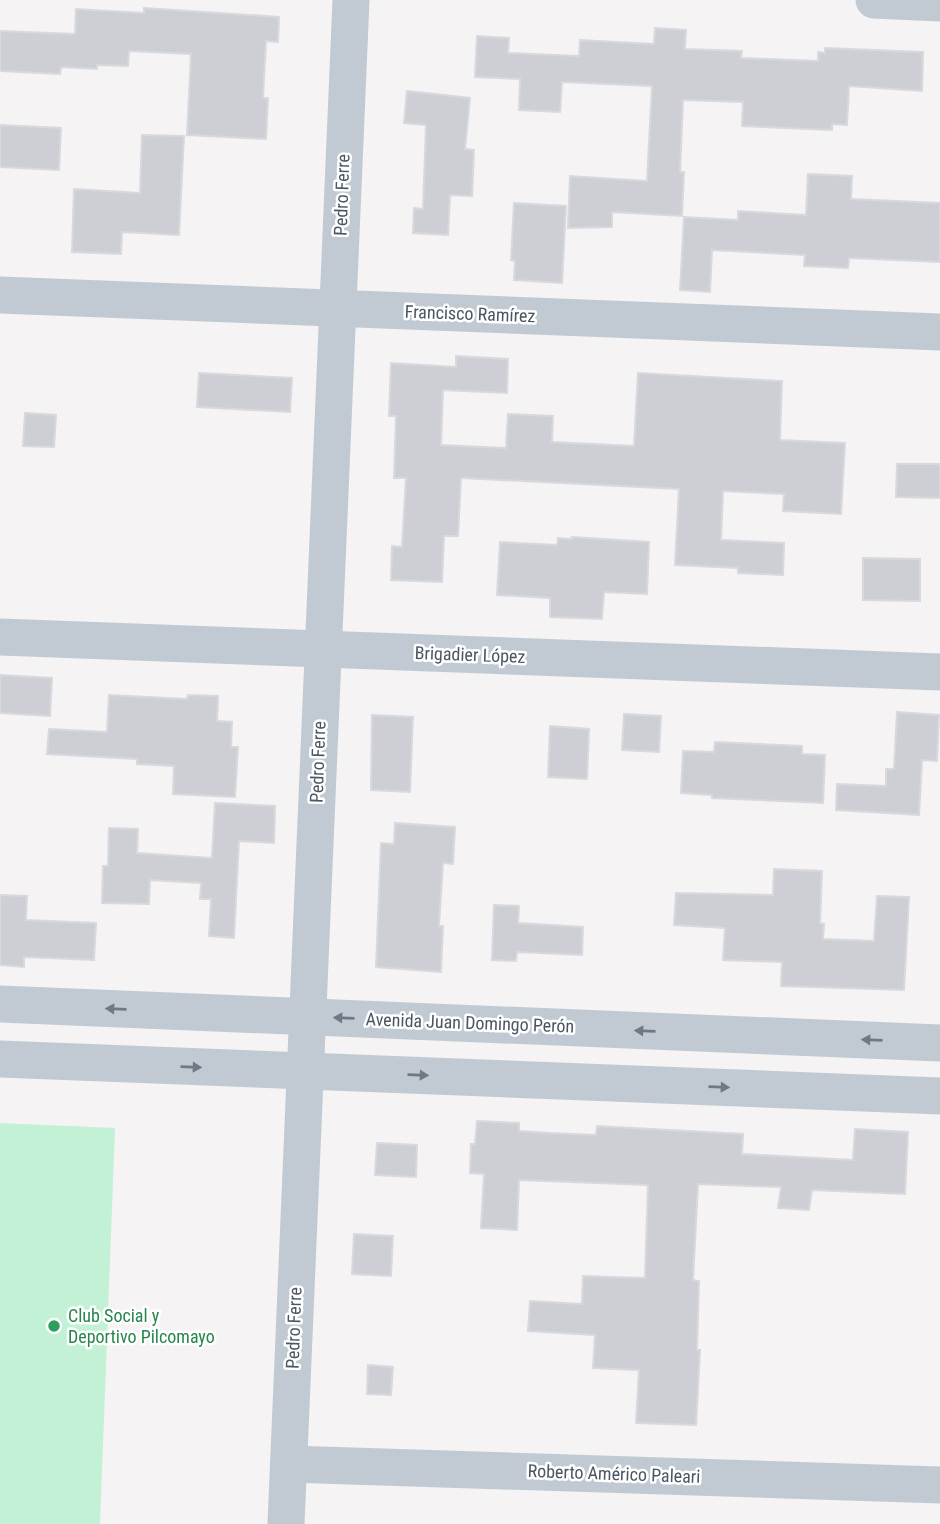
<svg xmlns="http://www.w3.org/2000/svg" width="940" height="1524" font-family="'Roboto Condensed',sans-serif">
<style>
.green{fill:#c3f1d5}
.building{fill:#cdcfd5;stroke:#d7d9de;stroke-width:2}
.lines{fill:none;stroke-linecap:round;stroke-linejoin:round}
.minor{stroke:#c1cad2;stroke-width:37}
.oneway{fill:#6e7983}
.leisure-dot{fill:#2e9e5b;stroke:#fff;stroke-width:2.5}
.labels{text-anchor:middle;stroke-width:5;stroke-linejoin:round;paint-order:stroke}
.street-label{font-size:18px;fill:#4a5661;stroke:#fff}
.leisure-label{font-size:18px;fill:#27864d;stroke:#fff;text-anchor:start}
</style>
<rect width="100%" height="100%" fill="#f5f3f3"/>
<!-- green -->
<polygon class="green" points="0,1123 115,1128 100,1524 0,1524"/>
<!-- building -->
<g class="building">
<polygon points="144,8 279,17 278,42 266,41 263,98 268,98 266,139 187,135 191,54 129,51 128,66 97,65 97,69 61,67 60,74 0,71 0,31 75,34 76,9 144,13"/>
<polygon points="655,28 686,30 685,49 742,51 741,58 818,61 818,52 825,53 825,48 923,52 922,91 849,86 847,125 832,124 832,130 742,126 743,102 683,100 680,172 684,172 682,216 612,212 612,227 568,228 570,176 647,181 652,86 562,82 560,112 519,110 520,79 475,77 477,36 509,38 508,53 579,56 580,40 654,44"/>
<polygon points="407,91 470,98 465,149 474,150 472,196 450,195 448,235 413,233 414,208 423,209 426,125 404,123"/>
<polygon points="0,125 61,128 59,170 0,167"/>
<polygon points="142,135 184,136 179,235 122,232 121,254 72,252 74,189 140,193"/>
<polygon points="808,174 852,176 851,199 940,203 940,262 849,258 848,268 804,266 805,255 712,250 710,292 680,290 684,217 738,220 738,211 806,215"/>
<polygon points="514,203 566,206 562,283 514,280 515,261 511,260"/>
<polygon points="456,356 508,359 507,393 443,390 441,445 506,448 508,414 553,416 552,442 634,446 638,373 782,381 780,440 845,443 841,514 783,511 784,494 723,491 721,540 784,543 783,575 738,573 738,568 675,565 679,489 461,478 458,536 444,536 442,582 391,580 392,546 402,547 406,478 394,478 396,416 389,416 391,363 456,367"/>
<polygon points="199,373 292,378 290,412 197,407"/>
<polygon points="25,413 56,415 54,447 23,446"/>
<polygon points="897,464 940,464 940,498 896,497"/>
<polygon points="572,537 649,542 647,594 604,592 602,619 550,617 550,598 497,595 500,542 557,545 558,538 572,539"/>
<polygon points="863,558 920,559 920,601 863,600"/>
<polygon points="0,675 52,678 50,716 0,713"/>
<polygon points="109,695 187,699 188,695 218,696 217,721 232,722 231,747 238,747 235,797 173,794 174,766 137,764 137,759 47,754 49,729 107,732"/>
<polygon points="897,712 939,715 937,761 922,760 919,815 836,810 837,784 886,786 886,769 894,769"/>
<polygon points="624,714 661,716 659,752 622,750"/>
<polygon points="372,715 413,717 410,792 371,790"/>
<polygon points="550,726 589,729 587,779 548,777"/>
<polygon points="715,742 802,746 802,754 825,755 823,803 712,798 712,795 681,793 683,751 714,752"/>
<polygon points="215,803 275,806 274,843 239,841 234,938 209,936 211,899 200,899 201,883 150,880 149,904 102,903 103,866 108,866 109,828 138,829 137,853 212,858"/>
<polygon points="395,823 455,827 453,864 443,863 439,926 443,926 441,972 376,967 381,843 394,844"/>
<polygon points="774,869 822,871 820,923 824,924 823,939 874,941 877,896 909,897 904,990 781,986 782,962 723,960 725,928 674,925 676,893 773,895"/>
<polygon points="0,895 27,896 26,920 96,923 94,960 24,957 24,967 0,965"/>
<polygon points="494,905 519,906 518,923 583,927 582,955 517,952 516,961 492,960"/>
<polygon points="477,1121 519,1123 519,1131 550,1133 596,1135 597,1126 743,1134 742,1154 853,1160 855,1129 908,1132 905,1194 812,1190 809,1210 778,1208 781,1187 698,1184 693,1280 699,1281 697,1350 700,1350 696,1425 636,1423 639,1370 593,1368 595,1335 528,1331 530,1301 582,1304 583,1276 645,1278 648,1185 519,1180 517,1230 481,1228 484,1174 470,1173 471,1144 475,1144"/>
<polygon points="377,1143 417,1145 416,1177 375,1175"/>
<polygon points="354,1234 393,1236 391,1276 352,1274"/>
<polygon points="368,1365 393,1367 391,1395 367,1394"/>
</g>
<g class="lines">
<!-- minor -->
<g class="minor">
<polyline points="874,0 940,3"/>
<polyline points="0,295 940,332"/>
<polyline points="0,637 940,672"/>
<polyline points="0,1004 940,1043"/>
<polyline points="0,1059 940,1096"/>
<polyline points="289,1464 940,1485"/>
<polyline points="286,1524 351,0"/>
</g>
</g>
<!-- one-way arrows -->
<defs><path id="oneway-solid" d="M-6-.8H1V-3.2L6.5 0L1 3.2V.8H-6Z" transform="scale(1.75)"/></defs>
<g class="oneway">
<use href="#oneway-solid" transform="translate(116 1009) rotate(-178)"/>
<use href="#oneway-solid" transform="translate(344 1018) rotate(-178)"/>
<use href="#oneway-solid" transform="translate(645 1031) rotate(-178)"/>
<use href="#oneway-solid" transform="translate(872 1040) rotate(-178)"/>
<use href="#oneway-solid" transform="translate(191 1067) rotate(2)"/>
<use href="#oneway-solid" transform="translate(418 1075) rotate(2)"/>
<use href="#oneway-solid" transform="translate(719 1087) rotate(2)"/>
</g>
<!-- markers -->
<circle class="leisure-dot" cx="54" cy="1326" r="7"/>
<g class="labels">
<!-- street labels -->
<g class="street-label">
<text transform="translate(342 195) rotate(-88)" y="6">Pedro Ferre</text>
<text transform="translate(470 314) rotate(2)" y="6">Francisco Ramírez</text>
<text transform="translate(470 655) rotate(2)" y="6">Brigadier López</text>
<text transform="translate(318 762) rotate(-88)" y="6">Pedro Ferre</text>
<text transform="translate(470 1023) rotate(2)" y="6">Avenida Juan Domingo Perón</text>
<text transform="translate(294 1328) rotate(-88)" y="6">Pedro Ferre</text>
<text transform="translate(614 1474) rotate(2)" y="6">Roberto Américo Paleari</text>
</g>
<!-- leisure labels -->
<g class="leisure-label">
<text x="68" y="1322">Club Social y<tspan x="68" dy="21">Deportivo Pilcomayo</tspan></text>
</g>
</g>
</svg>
